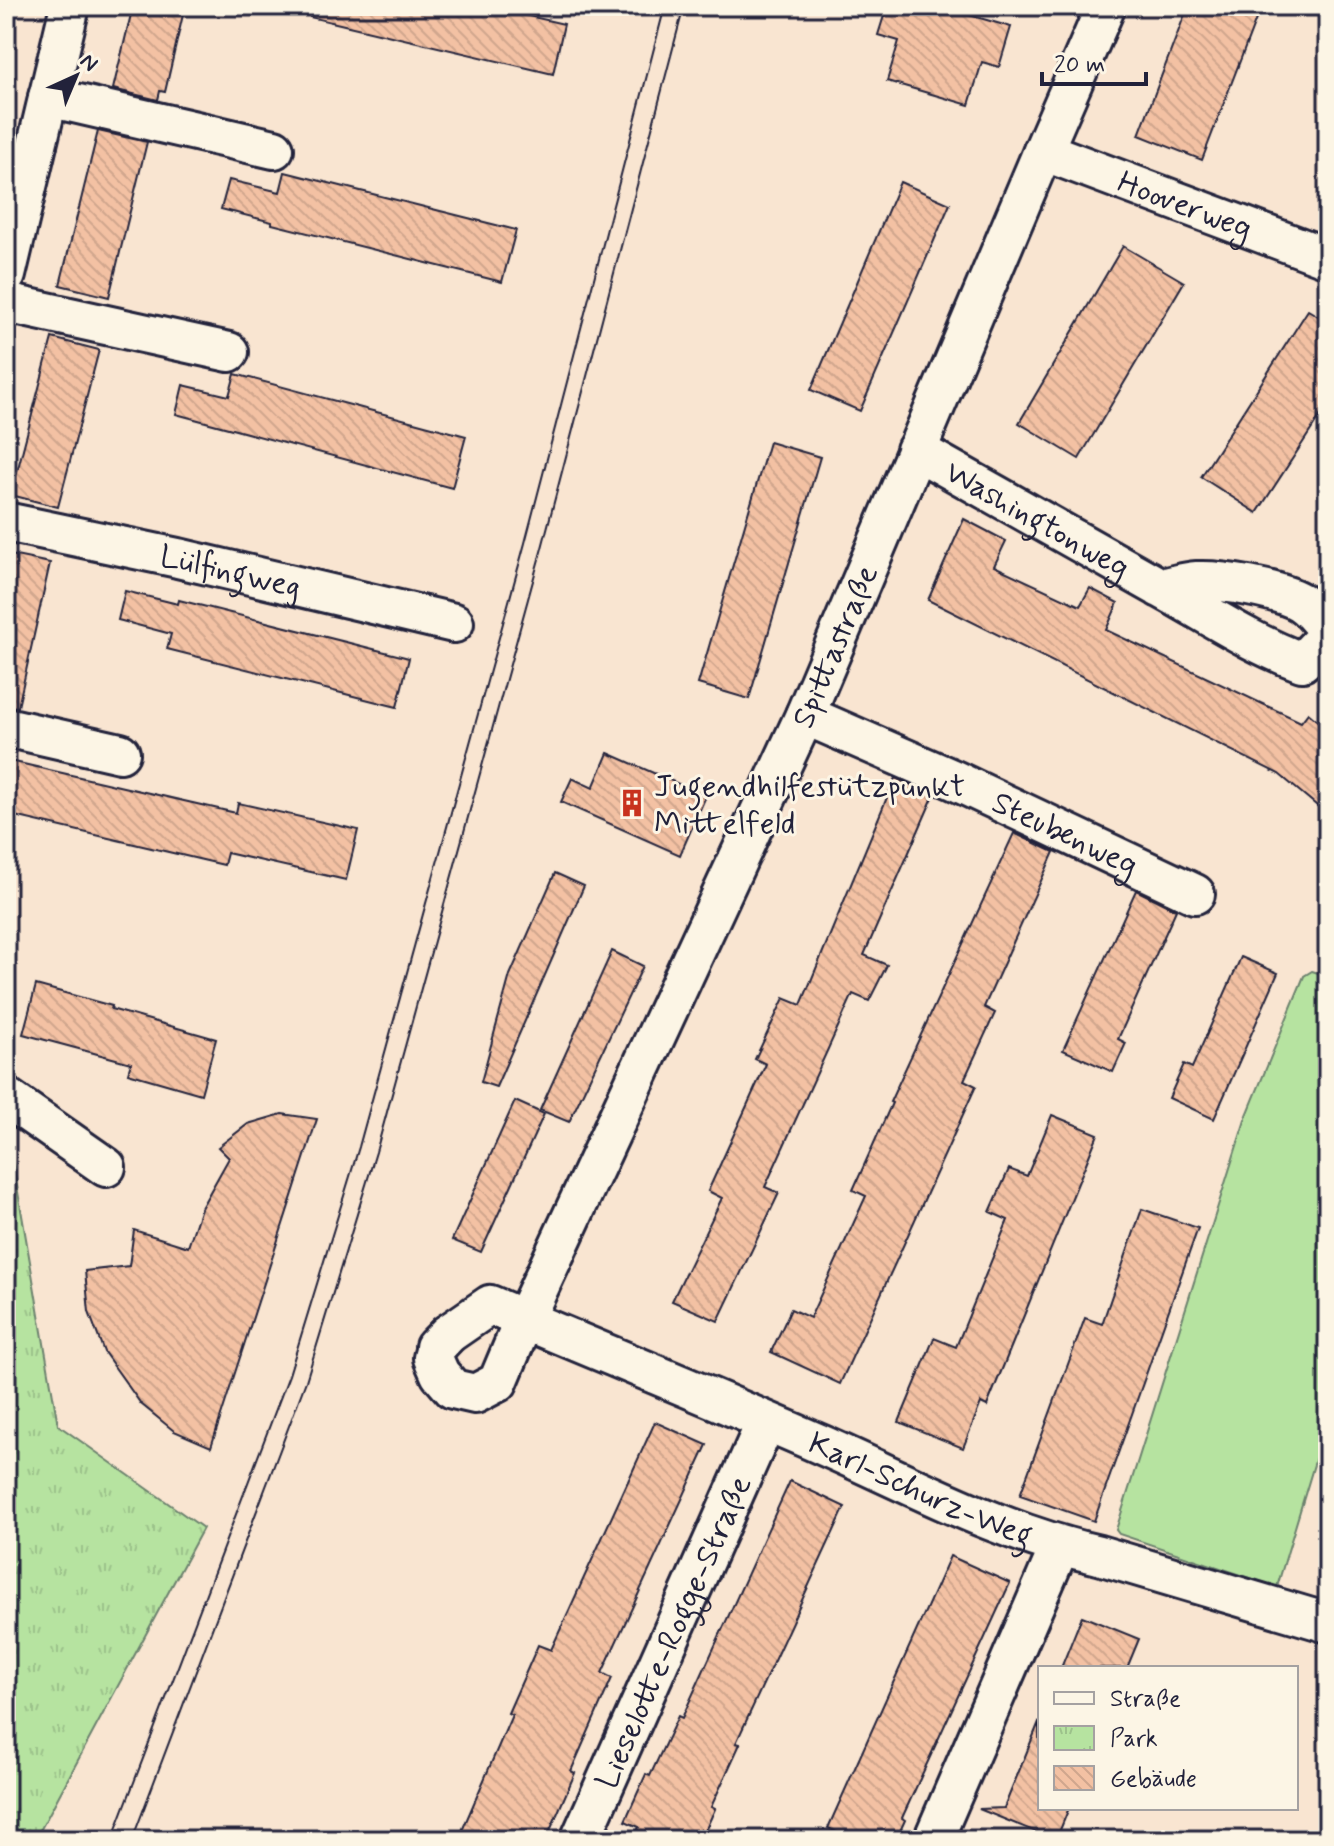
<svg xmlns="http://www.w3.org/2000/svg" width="1334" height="1846" font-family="Mynerve,sans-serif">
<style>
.grass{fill:#b6e3a0;stroke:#6c826e;stroke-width:2}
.park{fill:url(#park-tufts);stroke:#6c826e;stroke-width:2}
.building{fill:url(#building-back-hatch);stroke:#22223b;stroke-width:2}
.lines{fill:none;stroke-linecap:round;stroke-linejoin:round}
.minor-casing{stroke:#22223b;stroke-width:44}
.minor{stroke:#fcf5e5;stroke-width:38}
.tram{stroke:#22223b;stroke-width:2}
.labels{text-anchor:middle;stroke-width:6;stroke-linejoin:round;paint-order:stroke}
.street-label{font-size:32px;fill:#22223b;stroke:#fcf5e5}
.poi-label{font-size:32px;fill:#22223b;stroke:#fcf5e5;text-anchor:start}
</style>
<defs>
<pattern id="park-tufts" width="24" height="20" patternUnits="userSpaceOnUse" patternTransform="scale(2)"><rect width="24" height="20" fill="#b6e3a0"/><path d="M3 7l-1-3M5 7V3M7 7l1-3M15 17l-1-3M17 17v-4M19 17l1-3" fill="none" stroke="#9cc28b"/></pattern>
<pattern id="building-back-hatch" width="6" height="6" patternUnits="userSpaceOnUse" patternTransform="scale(2)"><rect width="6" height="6" fill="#f3c1a3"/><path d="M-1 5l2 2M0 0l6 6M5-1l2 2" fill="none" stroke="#d0a68d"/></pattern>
</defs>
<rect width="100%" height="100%" fill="#f9e5d1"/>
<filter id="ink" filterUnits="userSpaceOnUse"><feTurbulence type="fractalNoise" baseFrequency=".0125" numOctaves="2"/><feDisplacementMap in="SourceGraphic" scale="16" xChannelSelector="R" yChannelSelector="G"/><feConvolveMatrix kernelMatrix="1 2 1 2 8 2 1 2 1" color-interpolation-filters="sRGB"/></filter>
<g filter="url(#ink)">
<!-- grass -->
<polygon class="grass" points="1312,971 1328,976 1328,1418 1277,1587 1119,1534 1116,1530 1245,1120 1304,976"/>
<!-- park -->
<polygon class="park" points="6,1122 58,1425 203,1528 35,1840 12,1840 6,1836"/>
<!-- building -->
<g class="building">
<polygon points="133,6 185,6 165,92 160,91 158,100 113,89"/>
<polygon points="311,6 485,6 564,24 553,74 310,17"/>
<polygon points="887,6 938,6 1011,27 999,67 982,62 969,105 887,81 899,41 878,35"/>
<polygon points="1188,6 1261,6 1202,160 1139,135"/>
<polygon points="98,131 147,142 109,297 60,285"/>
<polygon points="285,172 516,230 502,282 272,224 272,222 221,209 229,180 280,192"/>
<polygon points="900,182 950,204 860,411 811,390"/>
<polygon points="1123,246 1184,282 1079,459 1019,423"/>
<polygon points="1308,310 1328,322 1328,404 1257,513 1201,477"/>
<polygon points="52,338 99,350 58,507 11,495"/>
<polygon points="235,374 466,436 452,488 176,414 183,385 229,396"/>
<polygon points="769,442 820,457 749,699 698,684"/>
<polygon points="964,519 1006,541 994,566 1080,606 1090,588 1118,603 1106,630 1301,722 1308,713 1328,730 1328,815 1279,774 928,600"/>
<polygon points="6,554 50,563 18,707 6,706"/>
<polygon points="125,591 178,604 179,600 409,658 397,707 167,649 171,634 118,620"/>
<polygon points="608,753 706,796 680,855 561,802 572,778 593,788"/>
<polygon points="6,760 236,813 238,803 358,830 346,880 227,853 224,865 6,814"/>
<polygon points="895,778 934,795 864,955 887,965 869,1001 853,994 765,1187 779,1193 718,1321 672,1301 722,1198 708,1191 766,1064 755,1059 784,998 801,1005"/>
<polygon points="1014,833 1054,852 984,1007 995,1013 964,1080 976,1086 840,1384 771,1352 791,1309 810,1318 866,1196 853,1190 892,1103 890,1102"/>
<polygon points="555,873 584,886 496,1087 481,1082 510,975"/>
<polygon points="1136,890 1176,910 1118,1039 1126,1043 1113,1072 1063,1050"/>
<polygon points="612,951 643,966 569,1122 540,1110"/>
<polygon points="1241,957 1278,973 1214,1119 1169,1098 1184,1064 1192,1068"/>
<polygon points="36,985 112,1006 111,1009 216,1039 201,1094 128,1073 131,1063 23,1034"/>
<polygon points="515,1101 544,1114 481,1252 452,1240"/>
<polygon points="282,1114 317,1119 211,1447 174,1431 141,1404 104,1352 89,1312 85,1271 129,1266 134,1230 188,1247 201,1208 229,1158 218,1147 248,1124"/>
<polygon points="1052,1115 1098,1134 987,1406 981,1403 963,1448 899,1422 934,1338 956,1347 1008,1220 990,1212 1009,1169 1027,1176"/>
<polygon points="1142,1209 1198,1228 1094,1521 1020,1495 1085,1318 1102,1324"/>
<polygon points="655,1422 707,1445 602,1673 612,1678 571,1771 575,1773 546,1840 458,1840 512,1715 508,1713 538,1645 551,1650"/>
<polygon points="790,1481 845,1507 736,1743 740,1744 711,1807 715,1809 701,1840 633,1840 639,1827 625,1821 646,1774 650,1776 678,1716 682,1718"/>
<polygon points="950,1556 1010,1583 902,1818 905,1820 896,1840 854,1840 828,1828"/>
<polygon points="1082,1616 1139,1639 1127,1668 1061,1668"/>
<polygon points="1039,1722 1040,1808 1069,1808 1056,1840 979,1809 1004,1808"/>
</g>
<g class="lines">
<defs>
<g id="minor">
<polyline points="48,97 274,149"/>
<path id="s1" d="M1043,151L1328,258"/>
<polyline points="6,275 70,6"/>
<polyline points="6,303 229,352"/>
<path id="s2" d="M916,450C1000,497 1083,545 1166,591C1211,616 1254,645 1302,662L1321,642L1326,629C1318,618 1311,609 1300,602C1277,589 1223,580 1197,581C1184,582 1172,586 1160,588"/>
<path id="s3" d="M6,522L178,558L454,623"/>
<path id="s4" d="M805,715L954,780L1195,894"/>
<polyline points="6,727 120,753"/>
<polyline points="6,1097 106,1167"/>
<path id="s5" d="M448,1334L436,1347L433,1358L440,1374L453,1389L475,1394L498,1382L524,1320L805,715L1043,151L1106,6"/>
<path id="s6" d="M435,1347L448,1334L490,1305C601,1352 712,1397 822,1445C913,1485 1000,1533 1099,1555L1328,1623"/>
<path id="s7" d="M580,1840L766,1422"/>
<polyline points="933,1840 1060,1546"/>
</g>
</defs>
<!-- minor casing -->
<use href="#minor" class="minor-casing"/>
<!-- minor -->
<use href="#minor" class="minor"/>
<!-- tram -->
<g class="tram">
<polyline points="112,1840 289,1375 359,1147 525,543 665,6"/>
<polyline points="132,1840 306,1381 376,1152 542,548 684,6"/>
</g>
</g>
</g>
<!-- icons -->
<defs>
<symbol id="building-bare" viewBox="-9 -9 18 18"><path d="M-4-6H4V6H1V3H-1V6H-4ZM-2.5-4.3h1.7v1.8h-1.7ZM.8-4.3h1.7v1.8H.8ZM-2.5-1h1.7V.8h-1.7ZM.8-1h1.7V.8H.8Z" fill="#c8321e" stroke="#fcf5e5" stroke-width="2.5" paint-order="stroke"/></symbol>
</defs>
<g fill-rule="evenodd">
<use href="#building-bare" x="612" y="783" width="40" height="40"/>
</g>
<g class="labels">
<!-- street labels -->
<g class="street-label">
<text dy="11" stroke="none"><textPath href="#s1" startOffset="152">Hooverweg</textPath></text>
<text dy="11" stroke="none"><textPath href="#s2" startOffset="140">Washingtonweg</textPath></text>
<text dy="11" stroke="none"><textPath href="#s3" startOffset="230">Lülfingweg</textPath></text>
<text dy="11" stroke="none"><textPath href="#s5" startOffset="924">Spittastraße</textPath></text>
<text dy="11" stroke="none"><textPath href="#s4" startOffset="286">Steubenweg</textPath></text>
<text dy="11" stroke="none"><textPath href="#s6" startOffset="538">Karl-Schurz-Weg</textPath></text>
<text dy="11" stroke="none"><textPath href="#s7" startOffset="228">Lieselotte-Rogge-Straße</textPath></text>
</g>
<!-- poi labels -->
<g class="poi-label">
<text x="654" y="796">Jugendhilfestützpunkt<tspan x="654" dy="37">Mittelfeld</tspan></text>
</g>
</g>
<!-- margin -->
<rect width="1334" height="1846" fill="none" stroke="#fcf5e5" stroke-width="32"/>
<rect x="16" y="16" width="1302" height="1814" fill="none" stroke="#22223b" stroke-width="3" filter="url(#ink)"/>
<!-- legend -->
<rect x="1038" y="1666" width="260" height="144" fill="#fcf5e5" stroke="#a5a1a1" stroke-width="2"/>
<rect x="1054" y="1692" width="40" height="12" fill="#fcf5e5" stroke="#a5a1a1" stroke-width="2"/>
<text x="1110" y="1706" font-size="24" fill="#22223b">Straße</text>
<rect x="1054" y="1726" width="40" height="24" fill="url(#park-tufts)" stroke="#a5a1a1" stroke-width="2"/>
<text x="1110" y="1746" font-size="24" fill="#22223b">Park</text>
<rect x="1054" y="1766" width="40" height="24" fill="url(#building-back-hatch)" stroke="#a5a1a1" stroke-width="2"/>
<text x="1110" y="1786" font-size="24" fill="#22223b">Gebäude</text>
<!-- north arrow -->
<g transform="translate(76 76) rotate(44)" stroke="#fcf5e5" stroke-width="6" paint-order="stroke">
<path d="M0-6L14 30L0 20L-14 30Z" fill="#22223b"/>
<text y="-12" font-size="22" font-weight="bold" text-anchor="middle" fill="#22223b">N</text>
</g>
<!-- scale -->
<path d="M1042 72v12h104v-12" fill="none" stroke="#22223b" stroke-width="4"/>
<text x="1054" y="72" font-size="24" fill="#22223b" stroke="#fcf5e5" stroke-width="6" paint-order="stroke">20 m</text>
</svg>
